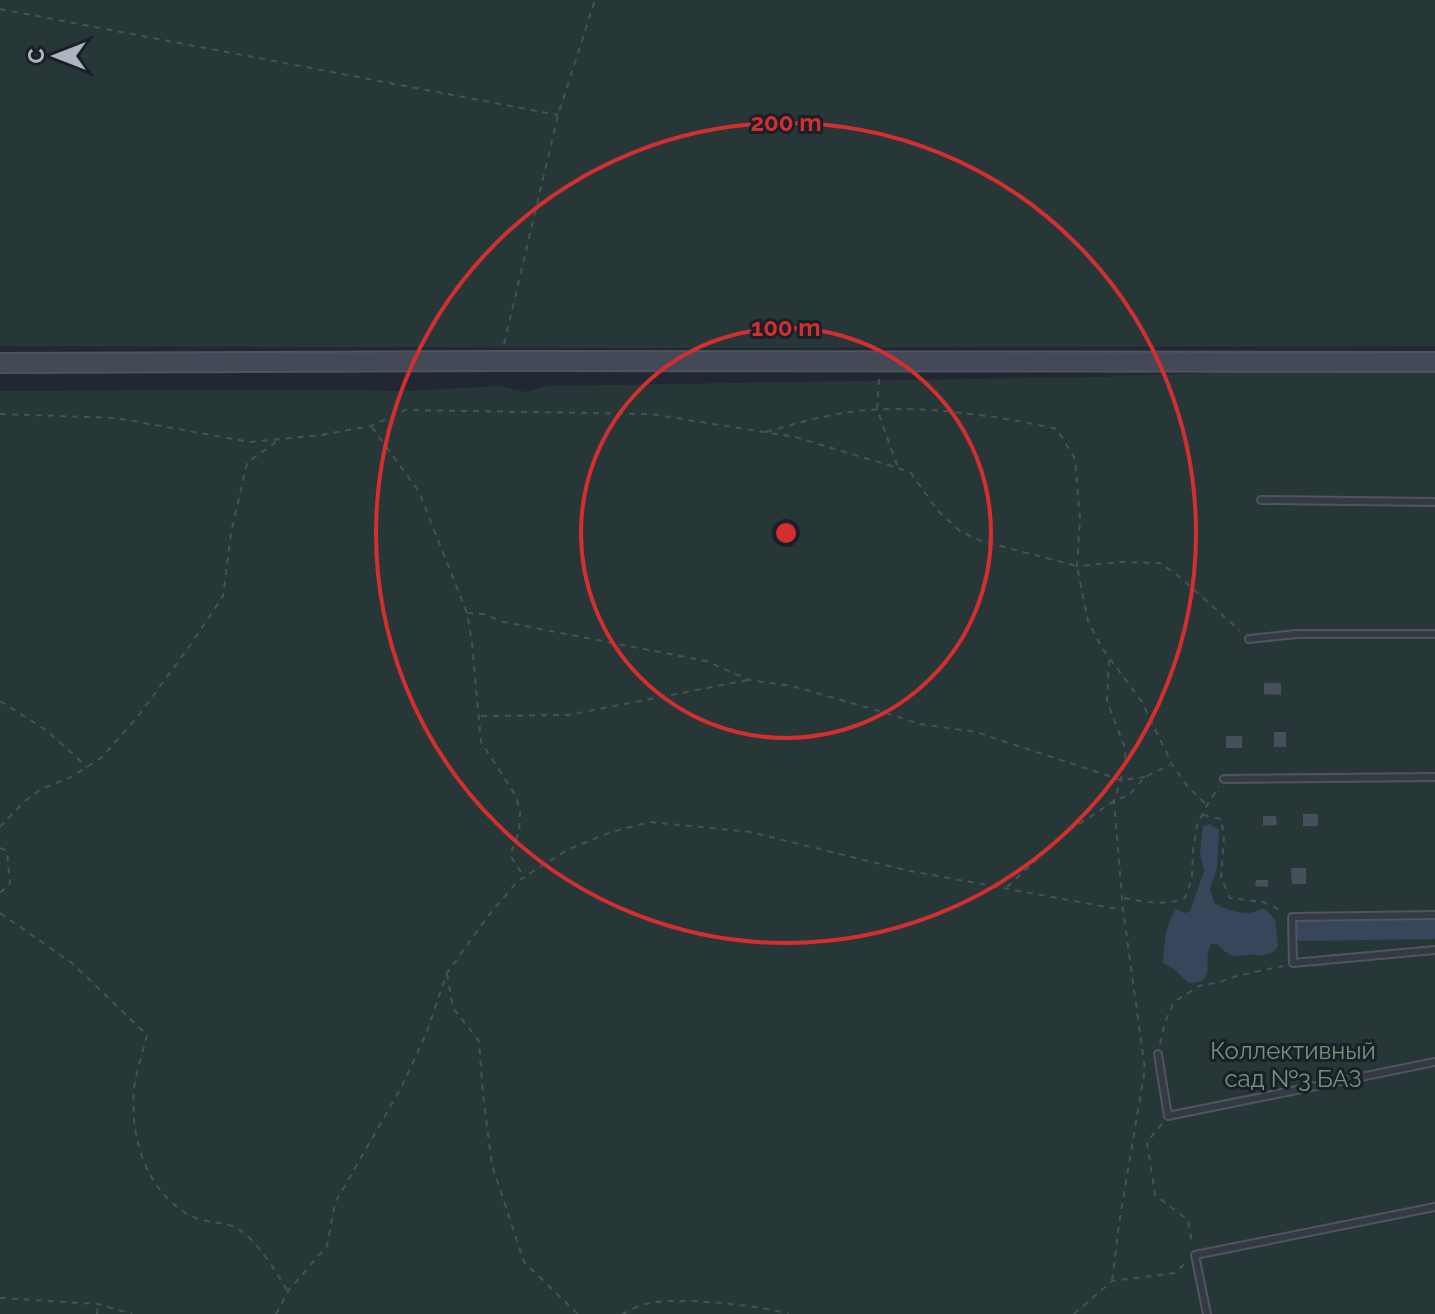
<svg xmlns="http://www.w3.org/2000/svg" width="1435" height="1314" font-family="Raleway,sans-serif">
<style>
.green{fill:#273738}
.water{fill:#38455a}
.lines{fill:none;stroke-linecap:round;stroke-linejoin:round}
.river{stroke:#38455a;stroke-width:24}
.building{fill:#484f5c}
.lane-casing{stroke:#4f555e;stroke-width:10}
.secondary-casing{stroke:#4f555e;stroke-width:22}
.path{stroke:#445355;stroke-width:2;stroke-dasharray:6 6;stroke-linecap:butt}
.lane{stroke:#343a44;stroke-width:6}
.secondary{stroke:#434956;stroke-width:18}
.ring{fill:none;stroke:#d42f30;stroke-width:4}
.labels{text-anchor:middle;stroke-width:6;stroke-linejoin:round;paint-order:stroke}
.park-label{font-size:24px;fill:#70947a;stroke:#1a1f28}
.centre{fill:#d42f30;stroke:#1a1f28;stroke-width:4}
.ring-label{font-size:24px;text-anchor:middle;font-weight:bold;fill:#d42f30;stroke:#1a1f28;stroke-width:6;stroke-linejoin:round;paint-order:stroke}
</style>
<rect width="100%" height="100%" fill="#212833"/>
<!-- green -->
<g class="green">
<polygon points="0,0 1435,0 1435,346 631,348 0,346"/>
<polygon points="1268,371 1435,371 1435,1314 0,1314 0,391 298,390 410,391 499,386 526,392 548,386 1096,377"/>
</g>
<!-- water -->
<path class="water" d="M1210,824L1219,830L1217,868L1210,888L1214,903C1223,908 1236,913 1247,913C1262,912 1261,901 1275,920L1278,946C1270,959 1261,954 1247,955C1246,955 1234,957 1234,956C1227,955 1222,948 1217,944H1211C1201,963 1219,982 1189,983L1174,969L1163,963C1165,941 1164,928 1176,909L1185,913L1190,911L1204,871L1200,853L1203,826Z"/>
<g class="lines">
<!-- river -->
<polyline class="river" points="1302,929 1435,927"/>
</g>
<!-- building -->
<g class="building">
<polygon points="1264,683 1281,683 1281,695 1264,694"/>
<rect x="1274" y="732" width="12" height="15"/>
<rect x="1226" y="736" width="16" height="12"/>
<rect x="1303" y="814" width="15" height="12"/>
<polygon points="1263,816 1276,816 1277,825 1263,826"/>
<polygon points="1291,868 1306,868 1306,884 1292,884"/>
<polygon points="1256,880 1268,880 1268,887 1255,886"/>
</g>
<g class="lines">
<defs>
<g id="lane">
<polyline points="1261,500 1435,502"/>
<polyline points="1249,639 1297,634 1435,634"/>
<polyline points="1224,779 1435,777"/>
<polyline points="1435,915 1292,917 1293,963 1435,950"/>
<polyline points="1158,1054 1168,1116 1435,1062"/>
<polyline points="1207,1314 1195,1255 1435,1207"/>
</g>
<polyline id="secondary" points="0,363 500,361 1435,362"/>
</defs>
<!-- lane casing -->
<use href="#lane" class="lane-casing"/>
<!-- secondary casing -->
<use href="#secondary" class="secondary-casing"/>
<!-- path -->
<g class="path">
<polyline points="0,9 558,115"/>
<polyline points="504,344 558,115 595,0"/>
<polyline points="879,379 877,409 897,465"/>
<polyline points="0,414 116,418 250,442 321,435 371,426 405,410 651,414 795,437 898,468 911,473 938,511 960,531 981,541 1077,566 1088,621 1102,648 1142,702 1172,764 1187,786 1207,805"/>
<polyline points="372,427 419,492 467,613 472,643 481,742 516,796 520,812 519,832 510,855 523,875"/>
<path d="M766,432C794,424 821,416 850,412C913,403 994,415 1057,429L1075,459L1080,519L1077,566L1123,562L1160,563L1181,578L1240,631"/>
<polyline points="467,613 483,614 504,622 706,661 749,680 792,686 883,712 920,724 976,732 1121,780 1145,777"/>
<polyline points="1109,660 1107,701 1126,751 1121,780 1114,801 1123,910 1145,1069 1120,1217 1112,1281"/>
<polyline points="0,701 46,730 87,767"/>
<polyline points="481,716 568,715 748,680"/>
<polyline points="1203,815 1221,819 1224,836 1221,878 1230,898 1263,902 1282,911"/>
<polyline points="0,827 25,801 41,789 71,777 101,758 136,719 191,644 223,596 231,533 247,463 280,439"/>
<polyline points="0,848 7,851 10,884 0,893"/>
<polyline points="1007,887 1067,832 1114,801 1129,795 1145,777 1170,765"/>
<path d="M1124,898C1144,902 1166,906 1185,898L1192,878L1193,851L1197,825L1207,805L1219,786"/>
<path d="M0,913L72,963L147,1035C143,1052 136,1071 134,1089C130,1137 145,1191 191,1216C203,1222 219,1222 232,1226C253,1233 276,1272 287,1290"/>
<polyline points="447,974 453,1008 479,1041 483,1095 492,1165 524,1262 578,1314"/>
<polyline points="1160,1044 1165,1022 1174,1002 1199,986 1220,982 1237,976 1283,966"/>
<polyline points="1162,1124 1147,1142 1155,1195 1188,1220 1192,1243"/>
<polyline points="0,1298 98,1304 132,1314"/>
<polyline points="97,1314 98,1304"/>
<polyline points="276,1314 288,1291 327,1246 335,1203 401,1088 426,1034 447,973 488,916 518,881 567,850 611,832 650,822 750,832 905,870 1123,910"/>
<path d="M622,1314C629,1311 637,1306 645,1304C673,1296 761,1305 789,1314"/>
<polyline points="1074,1314 1112,1281 1174,1273 1187,1262"/>
</g>
<!-- lane -->
<use href="#lane" class="lane"/>
<!-- secondary -->
<use href="#secondary" class="secondary"/>
</g>
<!-- distance rings -->
<g class="ring">
<circle cx="786" cy="533" r="205"/>
<circle cx="786" cy="533" r="410"/>
</g>
<g class="labels">
<!-- park labels -->
<g class="park-label">
<text x="1293" y="1059">Коллективный<tspan x="1293" dy="28">сад №3 БАЗ</tspan></text>
</g>
</g>
<circle cx="786" cy="533" r="12" class="centre"/>
<g class="ring-label">
<text x="786" y="131">200 m</text>
<text x="786" y="336">100 m</text>
</g>
<!-- north arrow -->
<g transform="translate(56 56) rotate(270)" stroke="#1a1f28" stroke-width="6" paint-order="stroke">
<path d="M0-6L14 30L0 20L-14 30Z" fill="#aeb5c0"/>
<text y="-12" font-size="22" font-weight="bold" text-anchor="middle" fill="#aeb5c0">С</text>
</g>
</svg>
